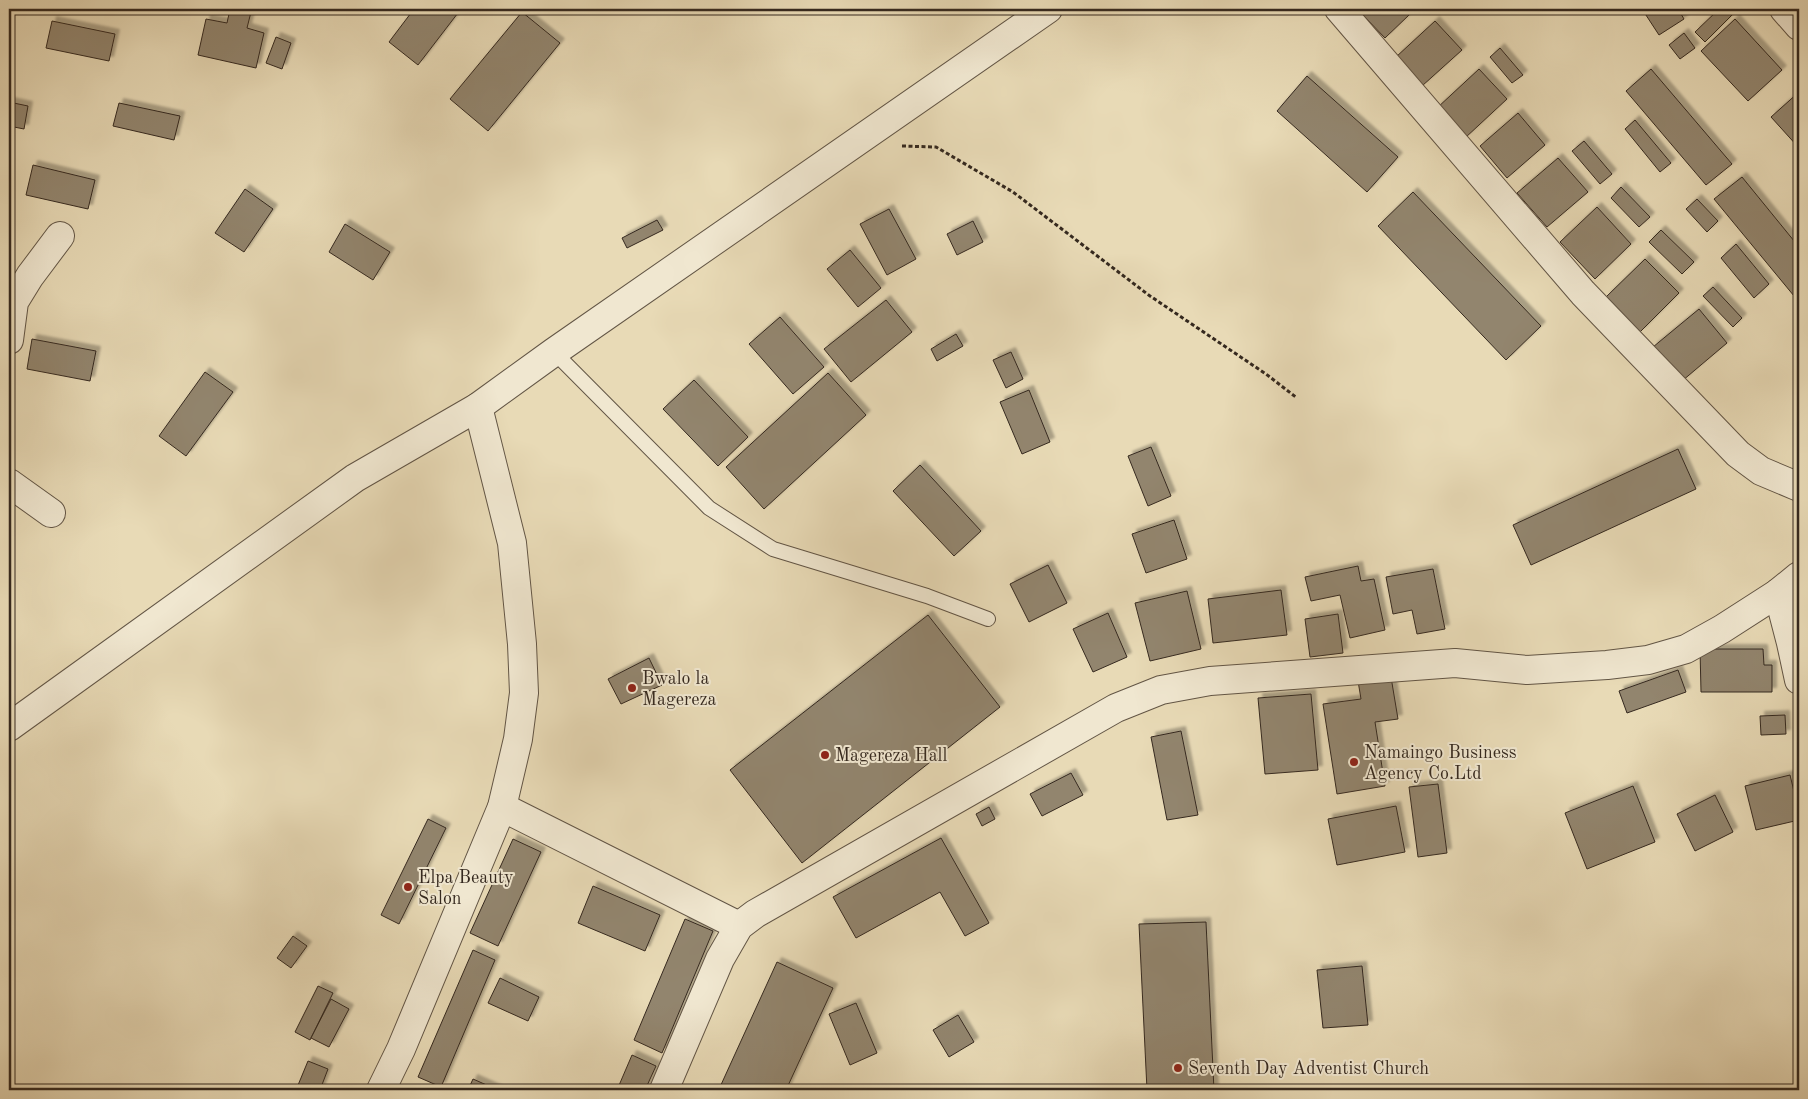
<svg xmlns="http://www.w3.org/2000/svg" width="1808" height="1099" font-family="'Old Standard TT',serif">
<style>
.building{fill:#92856e;stroke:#35291f;filter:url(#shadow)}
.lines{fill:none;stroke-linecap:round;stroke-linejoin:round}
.lane-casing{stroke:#625545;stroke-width:16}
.street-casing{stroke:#625545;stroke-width:30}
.path{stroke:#35291f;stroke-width:3;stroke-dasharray:4 2.5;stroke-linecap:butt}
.lane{stroke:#f0e7d0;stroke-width:14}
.street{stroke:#f0e7d0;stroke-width:28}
.poi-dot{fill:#8f2418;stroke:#f0e7d0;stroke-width:2}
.labels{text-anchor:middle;stroke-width:4;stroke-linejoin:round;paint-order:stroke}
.poi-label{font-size:18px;fill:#35291f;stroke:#f0e7d0;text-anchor:start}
</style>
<defs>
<filter id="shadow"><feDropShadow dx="4.5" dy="-4.5" stdDeviation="1" flood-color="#0004"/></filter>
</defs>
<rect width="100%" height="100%" fill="#e8dab6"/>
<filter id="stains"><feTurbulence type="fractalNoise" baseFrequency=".004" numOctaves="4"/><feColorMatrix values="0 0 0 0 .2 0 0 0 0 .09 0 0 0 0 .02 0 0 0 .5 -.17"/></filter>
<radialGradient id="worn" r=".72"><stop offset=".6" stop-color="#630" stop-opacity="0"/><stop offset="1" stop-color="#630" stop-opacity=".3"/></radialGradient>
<!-- building -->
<g class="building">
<polygon points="230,9 251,12 247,28 264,33 256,68 198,55 206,19 227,23"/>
<polygon points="414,9 461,9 418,65 389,42"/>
<polygon points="1368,9 1403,9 1409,15 1385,38 1362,14"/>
<polygon points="1642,9 1678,9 1684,19 1659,35"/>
<polygon points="1719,9 1727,9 1733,14 1705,42 1695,32"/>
<polygon points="522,12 560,43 488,131 450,99"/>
<polygon points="1735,19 1782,70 1748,101 1701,51"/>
<polygon points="52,21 115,34 109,61 46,48"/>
<polygon points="1435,21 1462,50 1422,86 1396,57"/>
<polygon points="1684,33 1695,48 1680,59 1669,45"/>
<polygon points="276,37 291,43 282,69 266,63"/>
<polygon points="1500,48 1523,75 1512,83 1490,57"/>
<polygon points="1479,69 1507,99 1465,138 1437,108"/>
<polygon points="1651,69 1732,164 1706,185 1626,91"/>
<polygon points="1307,76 1398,157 1367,192 1277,111"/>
<polygon points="1799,92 1799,148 1771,117"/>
<polygon points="9,102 28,106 24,129 9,126"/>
<polygon points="119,103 180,116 174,140 113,126"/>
<polygon points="1518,113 1545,145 1507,178 1480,146"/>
<polygon points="1635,120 1671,163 1660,172 1625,129"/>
<polygon points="1584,141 1612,174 1600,184 1572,151"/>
<polygon points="1558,158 1588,192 1547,227 1517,193"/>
<polygon points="33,165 95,180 88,209 26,195"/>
<polygon points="1742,177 1799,247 1799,302 1714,199"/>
<polygon points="1621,187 1650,217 1639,227 1611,198"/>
<polygon points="245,189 273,209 244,252 215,233"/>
<polygon points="1413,192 1541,326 1506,360 1378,226"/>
<polygon points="1697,199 1718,221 1707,232 1686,209"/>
<polygon points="1597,207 1631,244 1595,279 1560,242"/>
<polygon points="889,209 916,259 887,275 860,224"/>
<polygon points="657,220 663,230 627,248 622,238"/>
<polygon points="973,221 983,242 957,255 947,234"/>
<polygon points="345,224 390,252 373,280 329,252"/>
<polygon points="1661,230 1694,262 1682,274 1649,242"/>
<polygon points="1736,244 1769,284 1754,298 1721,258"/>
<polygon points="850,250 881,288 858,307 827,269"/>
<polygon points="1645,259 1679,293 1640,332 1606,297"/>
<polygon points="1713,287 1742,318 1733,327 1703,296"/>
<polygon points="886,300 912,332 851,382 824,349"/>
<polygon points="1699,309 1727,343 1682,381 1653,347"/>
<polygon points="780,317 824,367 793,394 749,344"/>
<polygon points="956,334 963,346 937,361 931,349"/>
<polygon points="32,339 96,351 90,381 27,369"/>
<polygon points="1011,352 1023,379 1006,388 993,360"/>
<polygon points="205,372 233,392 186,456 159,436"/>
<polygon points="828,373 866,415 764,509 726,467"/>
<polygon points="694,380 748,437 718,466 663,409"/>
<polygon points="1029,390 1050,442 1022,454 1000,402"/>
<polygon points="1151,447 1171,496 1148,506 1128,456"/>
<polygon points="1678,449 1696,489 1531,565 1513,525"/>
<polygon points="920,465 981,531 954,556 893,491"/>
<polygon points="1174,520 1187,559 1146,573 1132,534"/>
<polygon points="1048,565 1067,603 1029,622 1010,584"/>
<polygon points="1358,566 1361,581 1374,579 1385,630 1350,638 1340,595 1311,601 1305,577"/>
<polygon points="1433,569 1445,629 1417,634 1412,610 1393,614 1386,577"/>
<polygon points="1281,590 1287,635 1213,643 1208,599"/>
<polygon points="1187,591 1201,649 1150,661 1135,603"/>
<polygon points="1108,613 1127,657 1093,672 1073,629"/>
<polygon points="1338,614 1343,653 1310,657 1305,619"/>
<polygon points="928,615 1000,707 802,863 730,770"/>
<polygon points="1700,649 1763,649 1764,665 1772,665 1772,692 1701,692"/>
<polygon points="649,658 662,685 621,704 608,679"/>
<polygon points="1678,670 1686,692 1627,713 1619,691"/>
<polygon points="1391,677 1398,719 1375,722 1385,786 1337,794 1323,704 1361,699 1358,681"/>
<polygon points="1311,694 1318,770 1265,774 1258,698"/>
<polygon points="1785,715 1786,734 1761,735 1760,716"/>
<polygon points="1181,731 1198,815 1167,820 1151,737"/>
<polygon points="1071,773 1083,795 1042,816 1030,794"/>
<polygon points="1790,775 1799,812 1799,820 1756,830 1745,786"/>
<polygon points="1438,784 1447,853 1418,857 1409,787"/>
<polygon points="1633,786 1655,842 1587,869 1565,813"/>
<polygon points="1715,795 1733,832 1695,851 1677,814"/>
<polygon points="1396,806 1405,852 1337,865 1328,819"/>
<polygon points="989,807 995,819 982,826 976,814"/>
<polygon points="428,819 446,828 399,924 381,915"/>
<polygon points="941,838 989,923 965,936 940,892 856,938 833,897"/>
<polygon points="513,839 541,852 498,946 470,933"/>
<polygon points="593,886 660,915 645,951 578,923"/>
<polygon points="685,919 713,931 662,1053 634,1040"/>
<polygon points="1206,922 1214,1090 1147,1090 1139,924"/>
<polygon points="293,936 307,946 291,968 277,958"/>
<polygon points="473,950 495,960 441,1087 418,1077"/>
<polygon points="777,962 833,988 786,1090 727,1090 720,1087"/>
<polygon points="1362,966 1368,1025 1323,1028 1317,970"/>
<polygon points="500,978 539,997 528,1021 488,1003"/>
<polygon points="318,986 333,993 310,1040 295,1032"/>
<polygon points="331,999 349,1009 329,1047 311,1038"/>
<polygon points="856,1003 877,1053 850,1065 829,1014"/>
<polygon points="958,1015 974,1042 949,1057 933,1030"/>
<polygon points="632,1055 656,1066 645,1090 617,1090"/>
<polygon points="308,1061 328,1069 320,1090 296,1090"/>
<polygon points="473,1079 498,1090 468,1090"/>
</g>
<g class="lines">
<defs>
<polyline id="lane" points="554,352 709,508 773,549 927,596 988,619"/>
<g id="street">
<polyline points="1339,9 1583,293 1738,454 1761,471 1799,487"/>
<polyline points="1784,9 1799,26"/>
<polyline points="9,340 14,302 30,276 60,236"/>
<polyline points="9,483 51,513"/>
<polyline points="1778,593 1791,643 1799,680"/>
<polyline points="9,727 355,478 478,407 554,352 1048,9"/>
<polyline points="502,807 739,926"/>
<polyline points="381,1090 401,1049 502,807 518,739 524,693 522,644 512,543 478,407"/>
<polyline points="664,1090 720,959 739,926 755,914 1116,708 1161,690 1210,681 1455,663 1527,670 1607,665 1648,660 1686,649 1722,629 1778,593 1799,576"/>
</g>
</defs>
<!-- lane casing -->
<use href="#lane" class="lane-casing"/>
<!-- street casing -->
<use href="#street" class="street-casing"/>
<!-- path -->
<polyline class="path" points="902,146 936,147 1013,192 1150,296 1266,374 1297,398"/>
<!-- lane -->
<use href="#lane" class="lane"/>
<!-- street -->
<use href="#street" class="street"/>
</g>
<!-- markers -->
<g class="poi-dot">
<circle cx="632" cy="688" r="5"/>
<circle cx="825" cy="755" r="5"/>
<circle cx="1354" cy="762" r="5"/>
<circle cx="408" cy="887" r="5"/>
<circle cx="1178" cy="1068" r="5"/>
</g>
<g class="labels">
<!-- poi labels -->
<g class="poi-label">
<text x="642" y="684">Bwalo la<tspan x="642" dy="21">Magereza</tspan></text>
<text x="1364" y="758">Namaingo Business<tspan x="1364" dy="21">Agency Co.Ltd</tspan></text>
<text x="835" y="761">Magereza Hall</text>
<text x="418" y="883">Elpa Beauty<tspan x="418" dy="21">Salon</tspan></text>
<text x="1188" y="1074">Seventh Day Adventist Church</text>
</g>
</g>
<!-- margin -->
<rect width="1808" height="1099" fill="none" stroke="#e8dab6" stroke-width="30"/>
<rect x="10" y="10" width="1788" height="1079" fill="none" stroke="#35291f" stroke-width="2.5"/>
<rect x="15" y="15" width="1778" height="1069" fill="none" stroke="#35291f"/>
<rect width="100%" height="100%" filter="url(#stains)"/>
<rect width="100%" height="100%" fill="url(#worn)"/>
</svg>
